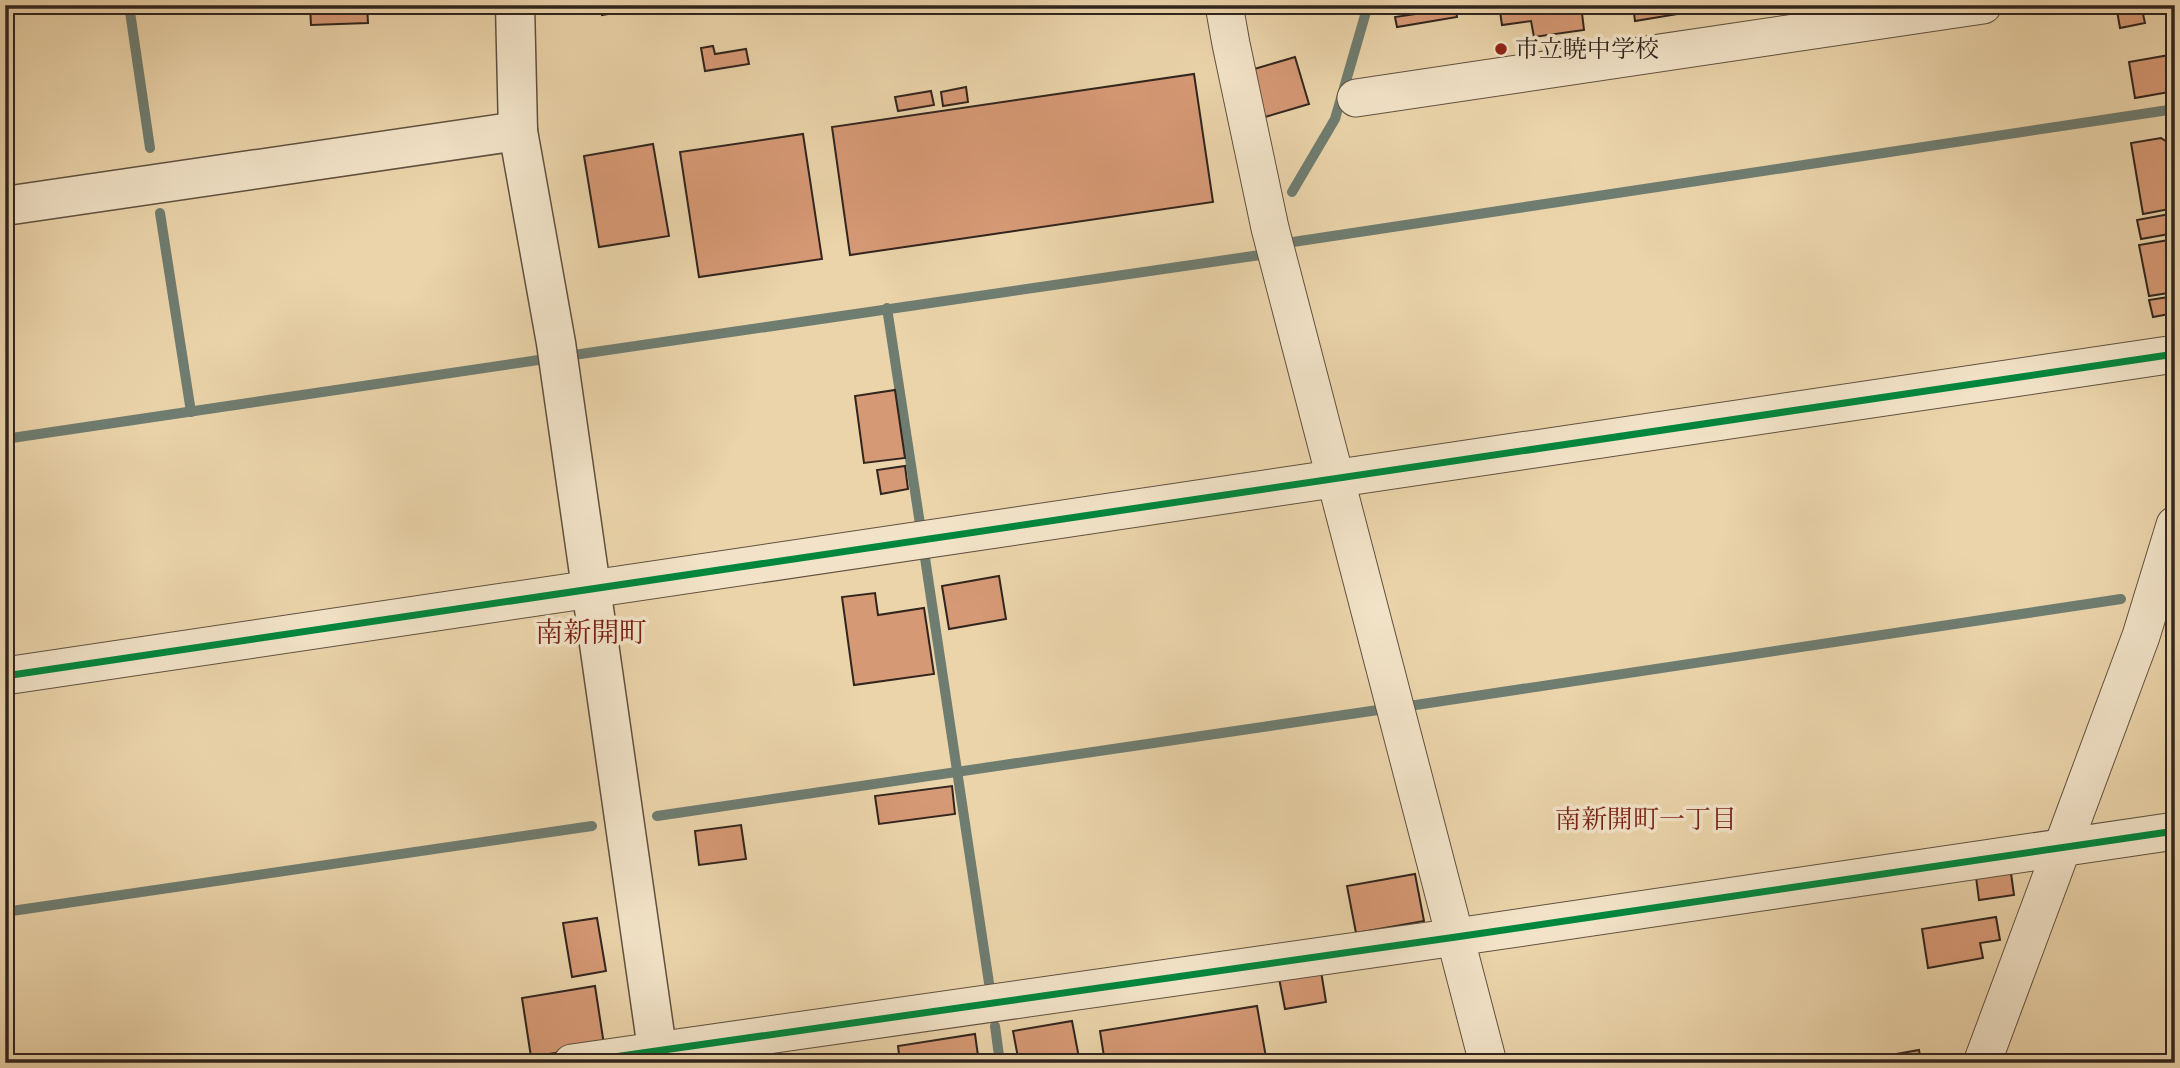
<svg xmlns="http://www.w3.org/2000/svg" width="2180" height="1068" font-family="Cardo,'Noto Serif JP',serif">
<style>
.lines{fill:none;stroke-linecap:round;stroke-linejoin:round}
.stream{stroke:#6f7d71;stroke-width:10}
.building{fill:#d69975;stroke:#31251e;stroke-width:2}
.minor-casing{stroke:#605141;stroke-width:39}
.tertiary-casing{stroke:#605141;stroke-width:41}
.minor{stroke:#f2e3c8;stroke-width:37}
.tertiary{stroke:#f2e3c8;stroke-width:38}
.cycleway-casing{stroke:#f2e3c8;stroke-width:11}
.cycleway{stroke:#00873e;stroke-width:7}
.poi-dot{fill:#8f2418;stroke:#f2e3c8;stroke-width:2.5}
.labels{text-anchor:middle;stroke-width:7;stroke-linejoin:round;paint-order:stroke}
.poi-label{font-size:24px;fill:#31251e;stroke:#f2e3c8;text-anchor:start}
.neighbourhood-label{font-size:26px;fill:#7a1f14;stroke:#f2e3c8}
.quarter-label{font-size:28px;fill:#7a1f14;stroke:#f2e3c8}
</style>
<rect width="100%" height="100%" fill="#ebd4aa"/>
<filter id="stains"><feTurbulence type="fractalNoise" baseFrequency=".00286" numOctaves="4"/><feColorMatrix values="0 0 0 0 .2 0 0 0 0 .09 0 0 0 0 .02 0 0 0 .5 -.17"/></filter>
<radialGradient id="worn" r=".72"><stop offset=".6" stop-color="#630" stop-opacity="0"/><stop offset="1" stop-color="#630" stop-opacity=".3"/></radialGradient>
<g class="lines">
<!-- stream -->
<g class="stream">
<polyline points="129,5 150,148"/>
<polyline points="1292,192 1335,119 1368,5"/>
<polyline points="160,213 191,412"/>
<polyline points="1293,242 2175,109"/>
<polyline points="887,308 920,524"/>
<polyline points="567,356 1260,255"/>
<polyline points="5,439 552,358"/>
<polyline points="925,558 989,983"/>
<polyline points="1409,706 2121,599"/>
<polyline points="657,816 1378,710"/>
<polyline points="5,912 592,826"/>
<polyline points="995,1026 1000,1063"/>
</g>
</g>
<!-- building -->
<g class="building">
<polygon points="310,5 367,5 368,23 311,25"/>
<polygon points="600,5 635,5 636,9 602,15"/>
<polygon points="1499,5 1677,5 1678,14 1635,21 1633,5 1582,13 1584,30 1534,37 1531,21 1502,25"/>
<polygon points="2116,5 2141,5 2145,23 2120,28"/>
<polygon points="1456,8 1457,17 1397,27 1395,17"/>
<polygon points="713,46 715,54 746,49 749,64 705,71 701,48"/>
<polygon points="2175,54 2175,91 2135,98 2129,62"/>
<polygon points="1295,57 1309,104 1265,117 1251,70"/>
<polygon points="1194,74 1213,202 850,255 832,127"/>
<polygon points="966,87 968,102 943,106 941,92"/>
<polygon points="931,91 934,105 898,111 895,97"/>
<polygon points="803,134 822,259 699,277 680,152"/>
<polygon points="2161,138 2175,147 2175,208 2143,214 2131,143"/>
<polygon points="653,144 669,236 599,247 584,156"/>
<polygon points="2175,213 2175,233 2141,239 2137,220"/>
<polygon points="2175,239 2175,292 2149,296 2139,245"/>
<polygon points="2175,296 2175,313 2153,317 2149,300"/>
<polygon points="895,390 905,458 864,463 855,396"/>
<polygon points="905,466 908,489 881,494 877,470"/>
<polygon points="999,576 1006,619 949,629 942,586"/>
<polygon points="875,593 878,615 924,608 934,674 854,685 842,597"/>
<polygon points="952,786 955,814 879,824 875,796"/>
<polygon points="741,825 746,859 699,865 695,831"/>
<polygon points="2011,873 2014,895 1979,900 1976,877"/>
<polygon points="1415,874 1424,921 1356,933 1347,886"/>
<polygon points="1996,917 2000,940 1980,943 1983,958 1928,968 1922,929"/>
<polygon points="597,918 606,971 572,977 563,923"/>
<polygon points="1321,971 1326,1002 1285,1009 1279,978"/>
<polygon points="595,986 604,1045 531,1057 522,998"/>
<polygon points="1257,1006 1267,1063 1105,1063 1100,1031"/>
<polygon points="1072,1021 1080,1063 1019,1063 1013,1031"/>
<polygon points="975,1034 979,1063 900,1063 898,1046"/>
<polygon points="1919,1050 1921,1062 1941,1059 1942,1063 1862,1063 1862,1060"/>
</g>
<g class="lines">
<defs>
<g id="minor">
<polyline points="1224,5 1231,44 1270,228 1488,1063"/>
<polyline points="1356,98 1983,5"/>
<path d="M5,676C728,565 1452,462 2175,354"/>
<polyline points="572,1063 1456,937 2175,831"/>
<polyline points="1982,1063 2141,636 2175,525"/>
</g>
<g id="tertiary">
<polyline points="515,5 518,131 556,343 659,1063"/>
<polyline points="5,206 518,131"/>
</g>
</defs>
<!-- minor casing -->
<use href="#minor" class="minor-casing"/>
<!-- tertiary casing -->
<use href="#tertiary" class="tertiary-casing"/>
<!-- minor -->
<use href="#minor" class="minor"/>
<!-- tertiary -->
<use href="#tertiary" class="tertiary"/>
<defs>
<g id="cycleway">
<path d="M5,676C728,565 1452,462 2175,354"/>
<polyline points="572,1063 1456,937 2175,831"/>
</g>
</defs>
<!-- cycleway casing -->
<use href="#cycleway" class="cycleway-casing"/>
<!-- cycleway -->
<use href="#cycleway" class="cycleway"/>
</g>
<!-- markers -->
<circle class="poi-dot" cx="1501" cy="49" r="7"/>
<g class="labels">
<!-- poi labels -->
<g class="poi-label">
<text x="1515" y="57">市立暁中学校</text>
</g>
<!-- neighbourhood labels -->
<g class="neighbourhood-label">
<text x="1646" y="828">南新開町一丁目</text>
</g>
<!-- quarter labels -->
<g class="quarter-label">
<text x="591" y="642">南新開町</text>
</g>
</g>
<!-- margin -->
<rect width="2180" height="1068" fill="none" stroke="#ebd4aa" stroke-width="28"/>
<rect x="7" y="7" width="2166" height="1054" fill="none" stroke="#31251e" stroke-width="3.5"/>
<rect x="14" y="14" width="2152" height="1040" fill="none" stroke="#31251e" stroke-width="2"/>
<rect width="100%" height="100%" filter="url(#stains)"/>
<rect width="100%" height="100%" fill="url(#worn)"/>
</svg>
